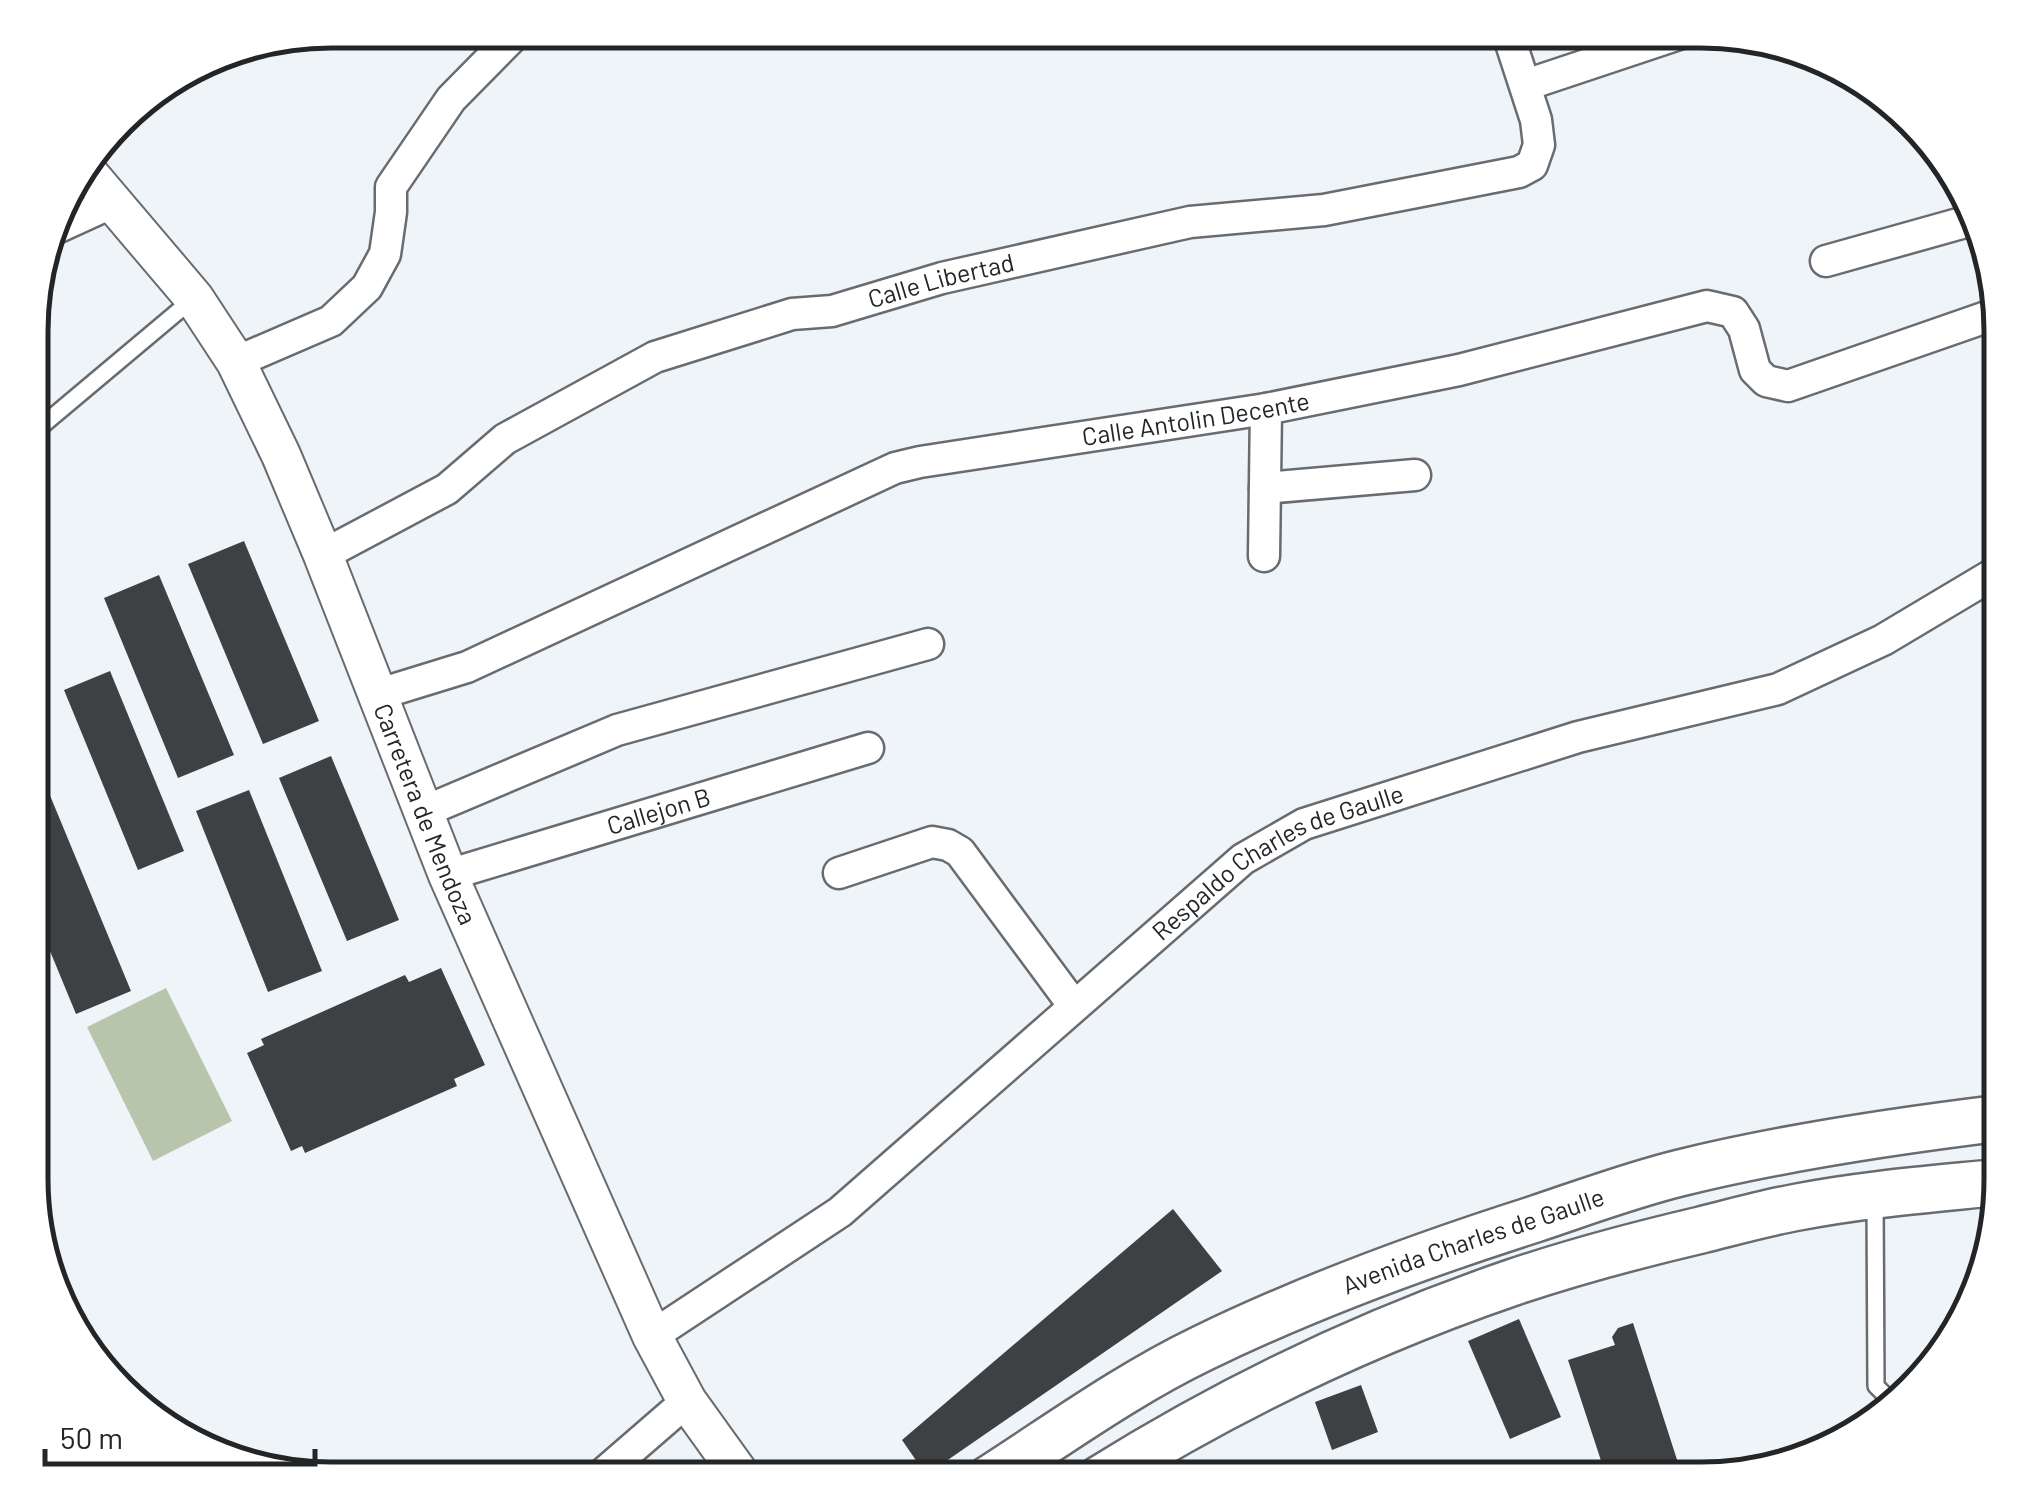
<svg xmlns="http://www.w3.org/2000/svg" width="2032" height="1509" font-family="Barlow,sans-serif">
<style>
.green{fill:#b8c5ad}
.building{fill:#3d4144}
.lines{fill:none;stroke-linecap:round;stroke-linejoin:round}
.service-casing{stroke:#686c70;stroke-width:20}
.minor-casing{stroke:#686c70;stroke-width:35}
.tertiary-casing{stroke:#686c70;stroke-width:42}
.primary-casing{stroke:#686c70;stroke-width:50}
.service{stroke:#fff;stroke-width:15}
.minor{stroke:#fff;stroke-width:30}
.tertiary{stroke:#fff;stroke-width:38}
.primary{stroke:#fff;stroke-width:45}
.labels{text-anchor:middle;stroke-width:10;stroke-linejoin:round;paint-order:stroke}
.street-label{font-size:25px;fill:#232527;stroke:#fff}
.rim{fill:none;stroke:#232527;stroke-width:5}
</style>
<rect width="100%" height="100%" fill="#eff4f9"/>
<!-- green -->
<polygon class="green" points="166,988 232,1121 153,1161 87,1027"/>
<!-- building -->
<g class="building">
<polygon points="244,541 319,721 263,744 188,564"/>
<polygon points="159,575 234,755 178,778 104,598"/>
<polygon points="110,671 184,851 138,870 64,690"/>
<polygon points="32,752 131,991 76,1014 31,905"/>
<polygon points="331,756 399,920 347,941 279,778"/>
<polygon points="249,790 322,971 268,992 196,811"/>
<polygon points="441,968 485,1065 454,1079 457,1086 305,1153 302,1146 291,1151 247,1053 264,1045 261,1039 405,975 409,982"/>
<polygon points="1173,1209 1222,1271 926,1475 902,1440"/>
<polygon points="1519,1319 1561,1417 1510,1439 1468,1341"/>
<polygon points="1633,1323 1680,1469 1650,1479 1607,1479 1568,1360 1615,1345 1612,1337 1618,1328"/>
<polygon points="1361,1385 1378,1432 1332,1450 1315,1402"/>
</g>
<g class="lines">
<defs>
<g id="service">
<polyline points="32,434 194,298"/>
<polyline points="1875,1199 1876,1386 1893,1403"/>
</g>
<g id="minor">
<polyline points="1526,85 1688,31"/>
<polyline points="54,229 113,202"/>
<polyline points="1826,261 1976,219"/>
<polyline points="236,362 331,321 367,287 385,254 391,212 391,187 451,99 519,30"/>
<polyline points="1265,488 1415,475"/>
<path id="s1" d="M323,555L447,489L505,439L655,357L792,314L832,311L942,278L1190,222L1324,210L1519,172L1532,165L1539,145L1536,120L1507,31"/>
<polyline points="1264,556 1266,409"/>
<path id="s2" d="M376,695L467,667L895,468L920,462L1266,409L1459,370L1707,306L1733,312L1744,329L1755,370L1766,381L1788,386L1998,313"/>
<polyline points="423,812 617,730 928,644"/>
<polyline points="839,873 932,842 948,845 960,852 1074,1006"/>
<path id="s3" d="M448,875L868,748"/>
<path id="s4" d="M652,1336L840,1212L1243,859L1304,824L1578,737L1778,689L1883,640L2002,569"/>
<polyline points="597,1479 687,1401"/>
</g>
<g id="tertiary">
<path id="s5" d="M82,166L194,298L236,362L281,455L323,555L448,875L652,1336L687,1401L743,1479"/>
</g>
<g id="primary">
<path id="s6" d="M989,1479C1059,1434 1128,1384 1203,1348C1310,1296 1422,1255 1535,1219C1583,1203 1631,1185 1680,1173C1785,1147 1894,1131 2001,1118"/>
<path d="M1100,1479C1228,1399 1368,1332 1511,1283C1573,1262 1637,1245 1701,1230C1733,1222 1765,1213 1798,1207C1865,1194 1933,1189 2001,1182"/>
</g>
</defs>
<!-- service casing -->
<use href="#service" class="service-casing"/>
<!-- minor casing -->
<use href="#minor" class="minor-casing"/>
<!-- tertiary casing -->
<use href="#tertiary" class="tertiary-casing"/>
<!-- primary casing -->
<use href="#primary" class="primary-casing"/>
<!-- service -->
<use href="#service" class="service"/>
<!-- minor -->
<use href="#minor" class="minor"/>
<!-- tertiary -->
<use href="#tertiary" class="tertiary"/>
<!-- primary -->
<use href="#primary" class="primary"/>
</g>
<g class="labels">
<!-- street labels -->
<g class="street-label">
<text dy="9" stroke="none"><textPath href="#s1" startOffset="685">Calle Libertad</textPath></text>
<text dy="9" stroke="none"><textPath href="#s2" startOffset="872">Calle Antolin Decente</textPath></text>
<text dy="9" stroke="none"><textPath href="#s3" startOffset="220">Callejon B</textPath></text>
<text dy="9" stroke="none"><textPath href="#s5" startOffset="740">Carretera de Mendoza</textPath></text>
<text dy="9" stroke="none"><textPath href="#s4" startOffset="790">Respaldo Charles de Gaulle</textPath></text>
<text dy="9" stroke="none"><textPath href="#s6" startOffset="542">Avenida Charles de Gaulle</textPath></text>
</g>
</g>
<!-- crop -->
<path d="M0 0H2032V1509H0ZM331 48H1701A283 283 0 0 1 1984 331V1179A283 283 0 0 1 1701 1462H331A283 283 0 0 1 48 1179V331A283 283 0 0 1 331 48Z" fill="#fff" fill-rule="evenodd"/>
<path class="rim" d="M331 48H1701A283 283 0 0 1 1984 331V1179A283 283 0 0 1 1701 1462H331A283 283 0 0 1 48 1179V331A283 283 0 0 1 331 48Z"/>
<!-- scale -->
<path d="M45 1449v15h270v-15" fill="none" stroke="#232527" stroke-width="5"/>
<text x="60" y="1449" font-size="30" fill="#232527" stroke="#ffffff" stroke-width="8" paint-order="stroke">50 m</text>
</svg>
